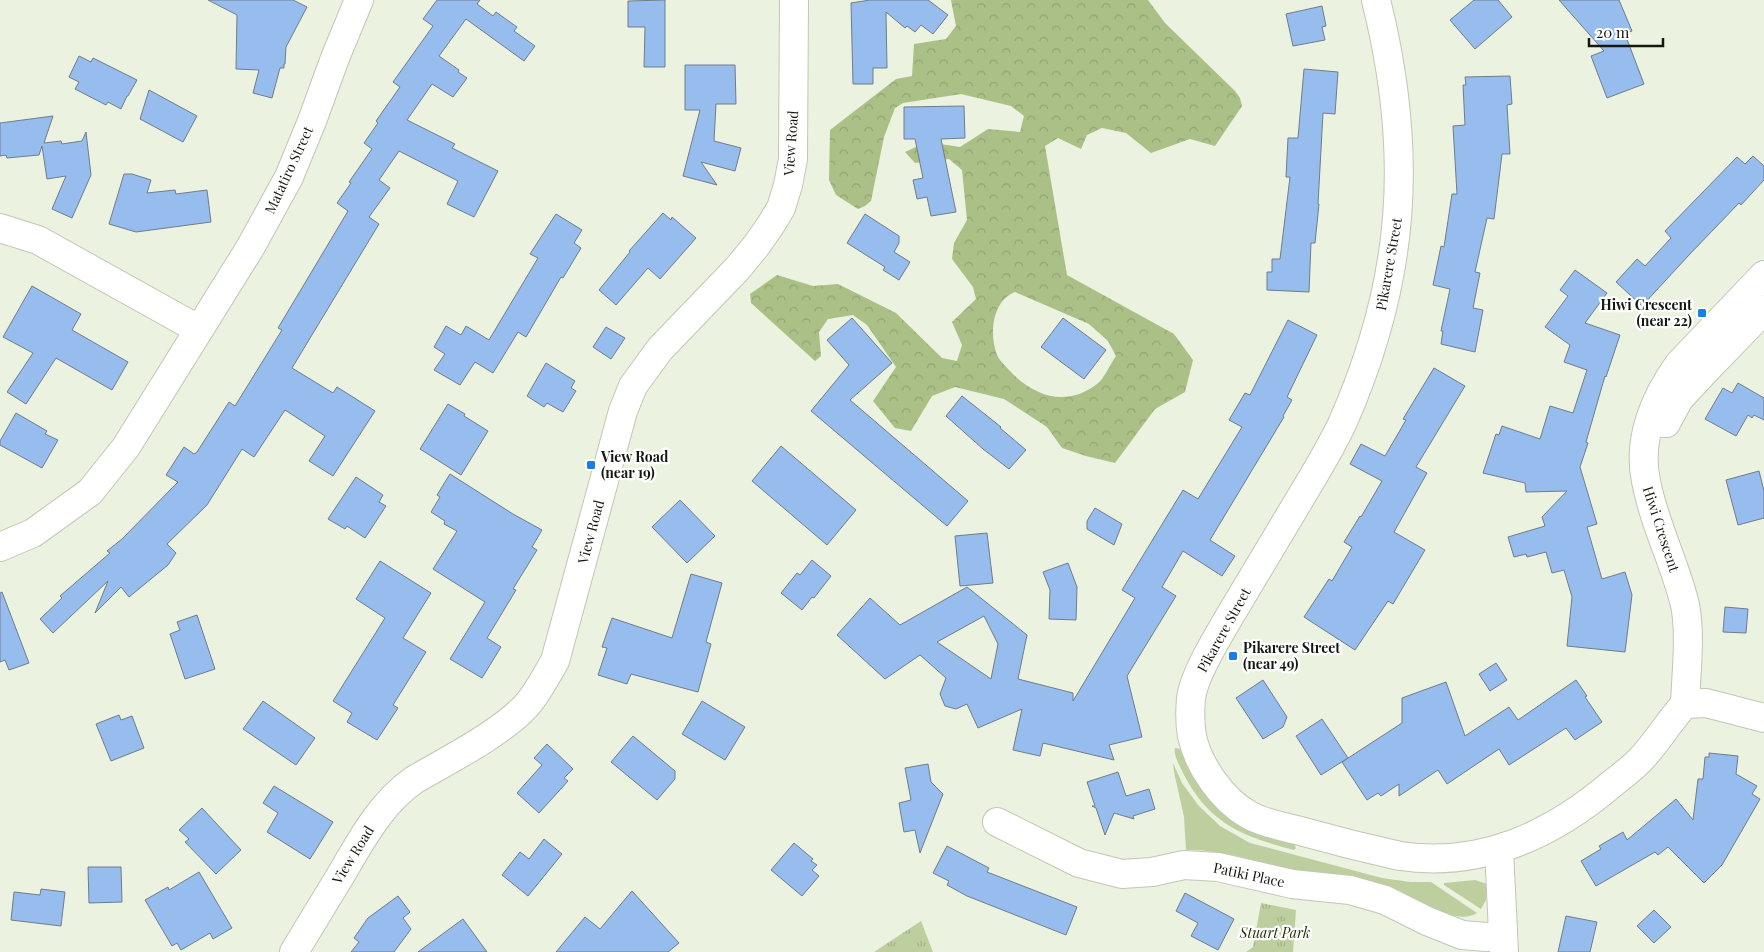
<svg xmlns="http://www.w3.org/2000/svg" width="1764" height="952" font-family="'Playfair Display',serif">
<style>
.grass{fill:#bdcf9e}
.forest{fill:url(#forest-crowns);fill-rule:evenodd}
.park{fill:url(#park-tufts)}
.building{fill:#96bdee;stroke:#707c8b;fill-rule:evenodd}
.lines{fill:none;stroke-linecap:round;stroke-linejoin:round}
.minor-casing{stroke:#c0c7b4;stroke-width:30}
.minor{stroke:#fff;stroke-width:28}
.poi-dot{fill:#1b7ce5;stroke:#fff;stroke-width:2}
.labels{text-anchor:middle;stroke-width:4.5;stroke-linejoin:round;paint-order:stroke}
.street-label{font-size:14px;fill:#151811;stroke:#fff}
.poi-label{font-size:14px;font-weight:bold;fill:#151811;stroke:#fff;text-anchor:start}
.park-label{font-size:14px;font-style:italic;fill:#263307;stroke:#fff}
</style>
<defs>
<pattern id="forest-crowns" width="20" height="18" patternUnits="userSpaceOnUse" patternTransform="scale(1.25)"><rect width="20" height="18" fill="#abc086"/><path d="M2 6a3 3 0 1 1 6 0M12 15a3 3 0 1 1 6 0" fill="none" stroke="#92a473"/></pattern>
<pattern id="park-tufts" width="24" height="20" patternUnits="userSpaceOnUse" patternTransform="scale(1.25)"><rect width="24" height="20" fill="#bdcf9e"/><path d="M3 7l-1-3M5 7V3M7 7l1-3M15 17l-1-3M17 17v-4M19 17l1-3" fill="none" stroke="#a2b187"/></pattern>
</defs>
<rect width="100%" height="100%" fill="#ebf2df"/>
<!-- grass -->
<g class="grass">
<path d="M1175,748L1181,749L1186,763L1203,791L1292,841L1296,848L1294,850C1242,836 1209,824 1183,773C1180,766 1173,755 1175,748Z"/>
<path d="M1173,763L1182,783L1198,805L1220,826L1250,843L1382,878L1410,882H1431L1477,913C1456,927 1416,898 1396,889C1363,875 1329,877 1295,870C1258,863 1223,849 1186,850L1184,817L1174,772Z"/>
<polygon points="1475,880 1487,884 1486,900 1481,909 1444,885 1444,883"/>
</g>
<!-- forest -->
<path class="forest" d="M951,0H1148L1165,23L1235,91L1240,98L1242,106L1215,146L1190,139L1151,153L1126,133L1102,128L1087,135L1081,149L1058,138L1045,146L1067,275L1174,334L1193,360L1185,392L1155,409L1115,463L1086,456L1062,448L1047,427L1004,399L955,387L932,396L911,431L895,428L873,401L896,367L867,325L853,315L828,319L819,332L821,356L815,361L751,303L750,294L777,275L813,286L838,284L896,313L942,358L957,361L962,345L952,322L976,299L973,287L952,259L954,243L967,220L962,170L949,159L915,163L905,152L927,142L960,147L988,129L1020,132L1024,116L1011,106L961,94L903,103L895,108L884,137L871,201L865,206L858,209L836,195L829,180L830,130L896,79L912,76L914,44L946,39L956,26ZM1015,292L1089,324L1108,341L1116,356C1110,364 1105,378 1097,384C1066,408 1033,396 1009,370C1005,365 999,360 997,355C989,334 992,301 1015,292Z"/>
<!-- park -->
<g class="park">
<polygon points="1261,903 1296,910 1293,952 1246,952 1253,947"/>
<polygon points="921,921 933,952 874,952"/>
</g>
<!-- building -->
<g class="building">
<polygon points="208,0 293,0 307,7 286,47 285,64 284,64 284,68 280,68 272,98 253,93 259,70 236,69 237,15"/>
<polygon points="437,0 480,0 477,4 493,16 496,12 517,27 514,31 535,46 524,61 466,19 439,56 459,70 458,72 467,78 453,97 432,84 407,120 455,144 452,148 498,171 474,217 447,204 458,181 399,151 379,180 390,188 369,217 379,224 292,368 333,393 337,387 375,411 333,476 309,461 325,436 285,410 254,457 242,449 207,505 167,544 176,553 168,565 129,597 121,587 95,613 108,581 53,633 40,619 62,598 60,596 110,553 107,551 122,539 178,482 166,475 184,447 194,454 197,452 229,402 235,406 282,330 278,328 348,211 337,203 351,183 349,182 372,149 364,143 378,123 376,121 400,87 393,82 433,26 423,19"/>
<polygon points="665,0 665,67 644,67 645,27 628,27 628,1"/>
<polygon points="870,0 928,0 948,15 933,34 921,25 915,32 907,26 905,28 886,12 887,68 873,68 873,84 853,84 851,3"/>
<polygon points="1474,0 1498,0 1512,17 1475,49 1450,20"/>
<polygon points="1559,0 1619,0 1632,31 1625,34 1644,84 1607,98 1591,56 1604,51"/>
<polygon points="1322,6 1326,26 1322,27 1325,40 1293,46 1286,14"/>
<polygon points="79,56 91,62 93,58 137,80 128,96 127,96 121,109 108,102 106,105 75,89 79,82 69,77"/>
<polygon points="685,65 735,65 736,104 716,104 714,141 741,148 735,171 701,162 717,185 683,176 700,110 685,110"/>
<polygon points="1304,69 1338,72 1335,114 1323,113 1318,204 1319,204 1315,243 1311,243 1309,292 1267,290 1267,272 1272,272 1272,259 1280,259 1290,177 1286,177 1288,138 1298,138"/>
<polygon points="1510,76 1512,104 1507,105 1510,154 1502,154 1494,219 1487,218 1475,272 1480,273 1473,308 1483,310 1475,352 1441,344 1443,331 1441,331 1450,289 1433,285 1441,246 1444,247 1452,194 1457,194 1453,126 1465,125 1463,85 1466,85 1465,77"/>
<polygon points="149,90 197,116 183,142 140,119"/>
<polygon points="964,106 965,138 941,139 956,212 931,216 927,197 917,199 913,180 923,178 915,139 904,139 904,107"/>
<polygon points="53,116 44,143 61,141 62,144 82,141 86,132 91,175 72,218 52,209 66,176 47,179 42,146 39,155 7,158 6,155 0,156 0,123"/>
<polygon points="1753,156 1764,166 1764,180 1741,205 1739,203 1689,255 1642,306 1616,282 1637,259 1645,266 1671,238 1665,231 1737,157 1745,164"/>
<polygon points="124,174 132,174 151,180 147,193 175,190 176,194 207,190 211,222 136,232 109,224"/>
<polygon points="663,213 671,220 672,217 696,238 660,279 648,268 616,305 599,290 630,252 629,251"/>
<polygon points="556,214 582,230 574,243 581,248 563,278 561,277 526,337 518,332 493,373 475,362 460,385 434,370 445,354 434,347 446,326 461,335 466,326 489,340 538,258 530,254"/>
<polygon points="865,214 899,236 899,243 894,252 910,262 899,280 883,270 885,267 847,243"/>
<polygon points="1575,270 1607,293 1585,323 1620,335 1606,377 1605,376 1586,442 1588,443 1580,467 1597,524 1587,527 1602,579 1625,572 1632,595 1625,652 1567,646 1572,597 1564,570 1552,573 1546,552 1527,557 1526,554 1514,557 1508,537 1545,526 1542,517 1567,491 1526,492 1525,483 1483,473 1496,434 1499,435 1502,426 1540,439 1550,406 1573,413 1587,370 1564,362 1570,345 1545,327 1568,296 1560,290"/>
<polygon points="32,286 81,314 72,330 128,362 112,390 56,358 26,404 7,392 33,353 3,337"/>
<polygon points="852,318 892,363 850,400 968,501 947,526 811,411 849,365 827,340"/>
<polygon points="1063,318 1106,350 1084,379 1041,347"/>
<path d="M1288,320L1317,335L1287,397L1292,400L1283,416L1284,417L1210,540L1235,556L1222,576L1183,551L1162,587L1176,596L1127,676L1142,737L1109,745L1114,760L1043,743L1040,756L1013,750L1022,709L978,728L967,704L956,709L945,706L940,694L946,678L920,655L885,679L837,635L870,598L900,625L967,587L1027,635L1018,679L1073,693V701L1135,598L1122,590L1183,490L1198,499L1242,427L1229,420L1245,393L1250,395ZM984,616L998,644L991,679L937,642Z"/>
<polygon points="606,327 625,338 611,359 593,347"/>
<polygon points="546,363 575,381 571,388 576,391 563,412 547,403 544,407 527,396"/>
<polygon points="1434,368 1465,386 1416,467 1427,473 1394,532 1425,550 1393,604 1388,601 1355,650 1304,617 1329,579 1332,581 1352,547 1344,542 1360,516 1361,517 1382,481 1350,464 1361,444 1385,456 1406,420 1403,419"/>
<polygon points="1738,383 1764,398 1764,420 1754,415 1752,418 1748,415 1736,436 1705,419 1723,388 1732,393"/>
<polygon points="962,396 1001,427 1000,428 1026,450 1009,469 983,449 946,416"/>
<polygon points="448,404 465,414 464,416 488,431 461,475 420,449"/>
<polygon points="16,413 47,431 45,434 58,440 42,468 0,445 0,441"/>
<polygon points="781,446 856,510 827,545 752,481"/>
<polygon points="1759,471 1764,491 1764,518 1738,525 1726,480"/>
<polygon points="450,474 513,514 542,530 532,547 537,550 513,589 516,590 487,638 501,647 482,678 450,659 485,602 433,569 457,531 444,524 445,521 431,512 440,497 437,495"/>
<polygon points="356,477 383,495 379,502 386,506 365,538 347,526 345,529 328,519"/>
<polygon points="680,500 715,536 687,563 652,527"/>
<polygon points="1095,508 1122,524 1114,545 1087,529 1087,521"/>
<polygon points="987,533 993,583 960,586 955,536"/>
<polygon points="812,560 831,576 814,598 812,597 802,610 781,593 797,573 800,575"/>
<polygon points="380,561 431,593 403,638 426,652 393,705 398,708 377,740 347,722 352,713 333,701 385,618 356,599"/>
<polygon points="1068,563 1077,587 1076,620 1049,619 1050,590 1043,572"/>
<polygon points="691,574 722,583 706,642 711,644 698,692 631,674 627,684 598,675 607,648 602,647 612,618 672,638"/>
<polygon points="2,592 29,663 9,670 5,660 0,662 0,593"/>
<polygon points="1725,607 1748,609 1746,633 1723,632"/>
<polygon points="197,615 215,669 185,679 170,634 180,630 177,622"/>
<polygon points="1496,663 1507,680 1490,691 1479,674"/>
<polygon points="1263,680 1287,717 1283,727 1263,739 1236,698"/>
<polygon points="1576,680 1587,696 1585,697 1602,722 1575,740 1566,728 1509,765 1499,749 1447,784 1438,770 1399,796 1399,784 1381,796 1378,793 1367,800 1342,762 1402,723 1402,698 1446,682 1465,736 1509,707 1518,720"/>
<polygon points="263,701 315,738 296,765 243,729"/>
<polygon points="702,701 745,727 725,760 682,734"/>
<polygon points="119,715 121,720 132,716 144,748 111,761 96,724"/>
<polygon points="1322,719 1348,758 1321,775 1296,736"/>
<polygon points="633,736 675,771 675,779 657,800 611,762"/>
<polygon points="547,744 573,769 564,778 568,781 539,813 517,793 542,765 534,758"/>
<polygon points="1709,753 1738,756 1736,774 1757,786 1752,794 1760,799 1722,865 1704,883 1668,847 1658,855 1655,852 1596,886 1581,861 1601,849 1599,846 1623,832 1627,840 1676,799 1693,820 1698,779 1703,779 1705,757 1709,757"/>
<polygon points="928,764 931,782 943,794 920,853 915,830 904,832 899,803 911,800 905,768"/>
<polygon points="1118,772 1126,796 1149,789 1155,809 1133,816 1134,819 1114,813 1105,835 1096,808 1092,806 1095,806 1087,782"/>
<polygon points="274,786 333,822 310,859 267,832 278,813 263,803"/>
<polygon points="202,808 241,850 216,874 185,842 189,839 179,830"/>
<polygon points="544,839 562,854 528,896 502,875 520,852 529,859"/>
<polygon points="794,843 813,859 811,861 817,865 812,870 819,876 802,896 771,870"/>
<polygon points="947,846 989,868 987,872 1077,907 1066,935 967,896 947,885 949,881 933,873"/>
<polygon points="88,867 121,867 122,902 89,903"/>
<polygon points="199,872 232,928 213,939 210,933 181,950 177,943 172,946 145,900 168,887 169,890"/>
<polygon points="41,889 65,892 61,926 11,920 14,892 40,895"/>
<polygon points="632,891 679,943 668,952 556,952 585,917 600,929"/>
<polygon points="1185,893 1234,919 1218,950 1191,936 1198,923 1176,911"/>
<polygon points="398,896 410,912 403,918 411,929 394,952 351,952 359,942 354,938 368,918"/>
<polygon points="1654,910 1671,927 1654,943 1637,926"/>
<polygon points="1566,916 1597,922 1590,952 1558,952"/>
<polygon points="463,919 487,952 418,952"/>
</g>
<g class="lines">
<defs>
<g id="minor">
<path d="M1376,0C1414,152 1406,280 1342,424C1329,451 1313,477 1298,502C1276,539 1253,577 1231,614C1219,635 1193,676 1191,699C1190,710 1190,725 1192,736C1198,765 1222,800 1249,815C1265,824 1286,827 1304,832C1336,841 1368,849 1400,856C1482,868 1552,835 1613,783C1623,775 1634,767 1642,758C1658,741 1669,721 1685,704L1706,703L1764,718"/>
<polyline points="0,228 38,240 198,329"/>
<polyline points="1651,422 1666,423 1679,399 1705,371 1764,310"/>
<polyline points="0,547 33,533 90,492 126,447 250,248 289,177 312,121 335,58 359,0"/>
<path d="M1685,704C1686,675 1691,634 1685,605C1675,563 1654,524 1646,481C1637,439 1655,397 1679,364L1764,275"/>
<polyline points="997,822 1079,863 1122,874 1152,872 1184,865 1218,867 1292,884 1350,890 1385,900 1427,921 1462,935 1487,937 1503,936"/>
<polyline points="1499,850 1504,952"/>
<path d="M294,952C310,926 326,899 342,873C362,839 381,803 414,780C448,760 500,734 526,706C538,693 546,676 555,661L623,411L633,386L660,349L737,269L756,246L770,226L781,208L788,185L793,159L794,0"/>
</g>
</defs>
<!-- minor casing -->
<use href="#minor" class="minor-casing"/>
<!-- minor -->
<use href="#minor" class="minor"/>
</g>
<!-- markers -->
<g class="poi-dot">
<rect x="1697" y="308" width="10" height="10" rx="2.5"/>
<rect x="586" y="460" width="10" height="10" rx="2.5"/>
<rect x="1228" y="651" width="10" height="10" rx="2.5"/>
</g>
<g class="labels">
<!-- street labels -->
<g class="street-label">
<text transform="translate(791 143) rotate(-86)" y="5">View Road</text>
<text transform="translate(289 170) rotate(-65)" y="5">Matatiro Street</text>
<text transform="translate(1389 264) rotate(-80)" y="5">Pikarere Street</text>
<text transform="translate(1661 529) rotate(72)" y="5">Hiwi Crescent</text>
<text transform="translate(591 532) rotate(-75)" y="5">View Road</text>
<text transform="translate(1224 630) rotate(-61)" y="5">Pikarere Street</text>
<text transform="translate(353 855) rotate(-58)" y="5">View Road</text>
<text transform="translate(1249 875) rotate(12)" y="5">Patiki Place</text>
</g>
<!-- poi labels -->
<g class="poi-label">
<text x="1692" y="310" text-anchor="end">Hiwi Crescent<tspan x="1692" dy="16">(near 22)</tspan></text>
<text x="601" y="462">View Road<tspan x="601" dy="16">(near 19)</tspan></text>
<text x="1243" y="653">Pikarere Street<tspan x="1243" dy="16">(near 49)</tspan></text>
</g>
<!-- park labels -->
<g class="park-label">
<text x="1275" y="938">Stuart Park</text>
</g>
</g>
<!-- scale -->
<path d="M1589 38v8h74v-8" fill="none" stroke="#151811" stroke-width="2.5"/>
<text x="1596" y="38" font-size="15" fill="#151811" stroke="#ffffff" stroke-width="4" paint-order="stroke">20 m</text>
</svg>
